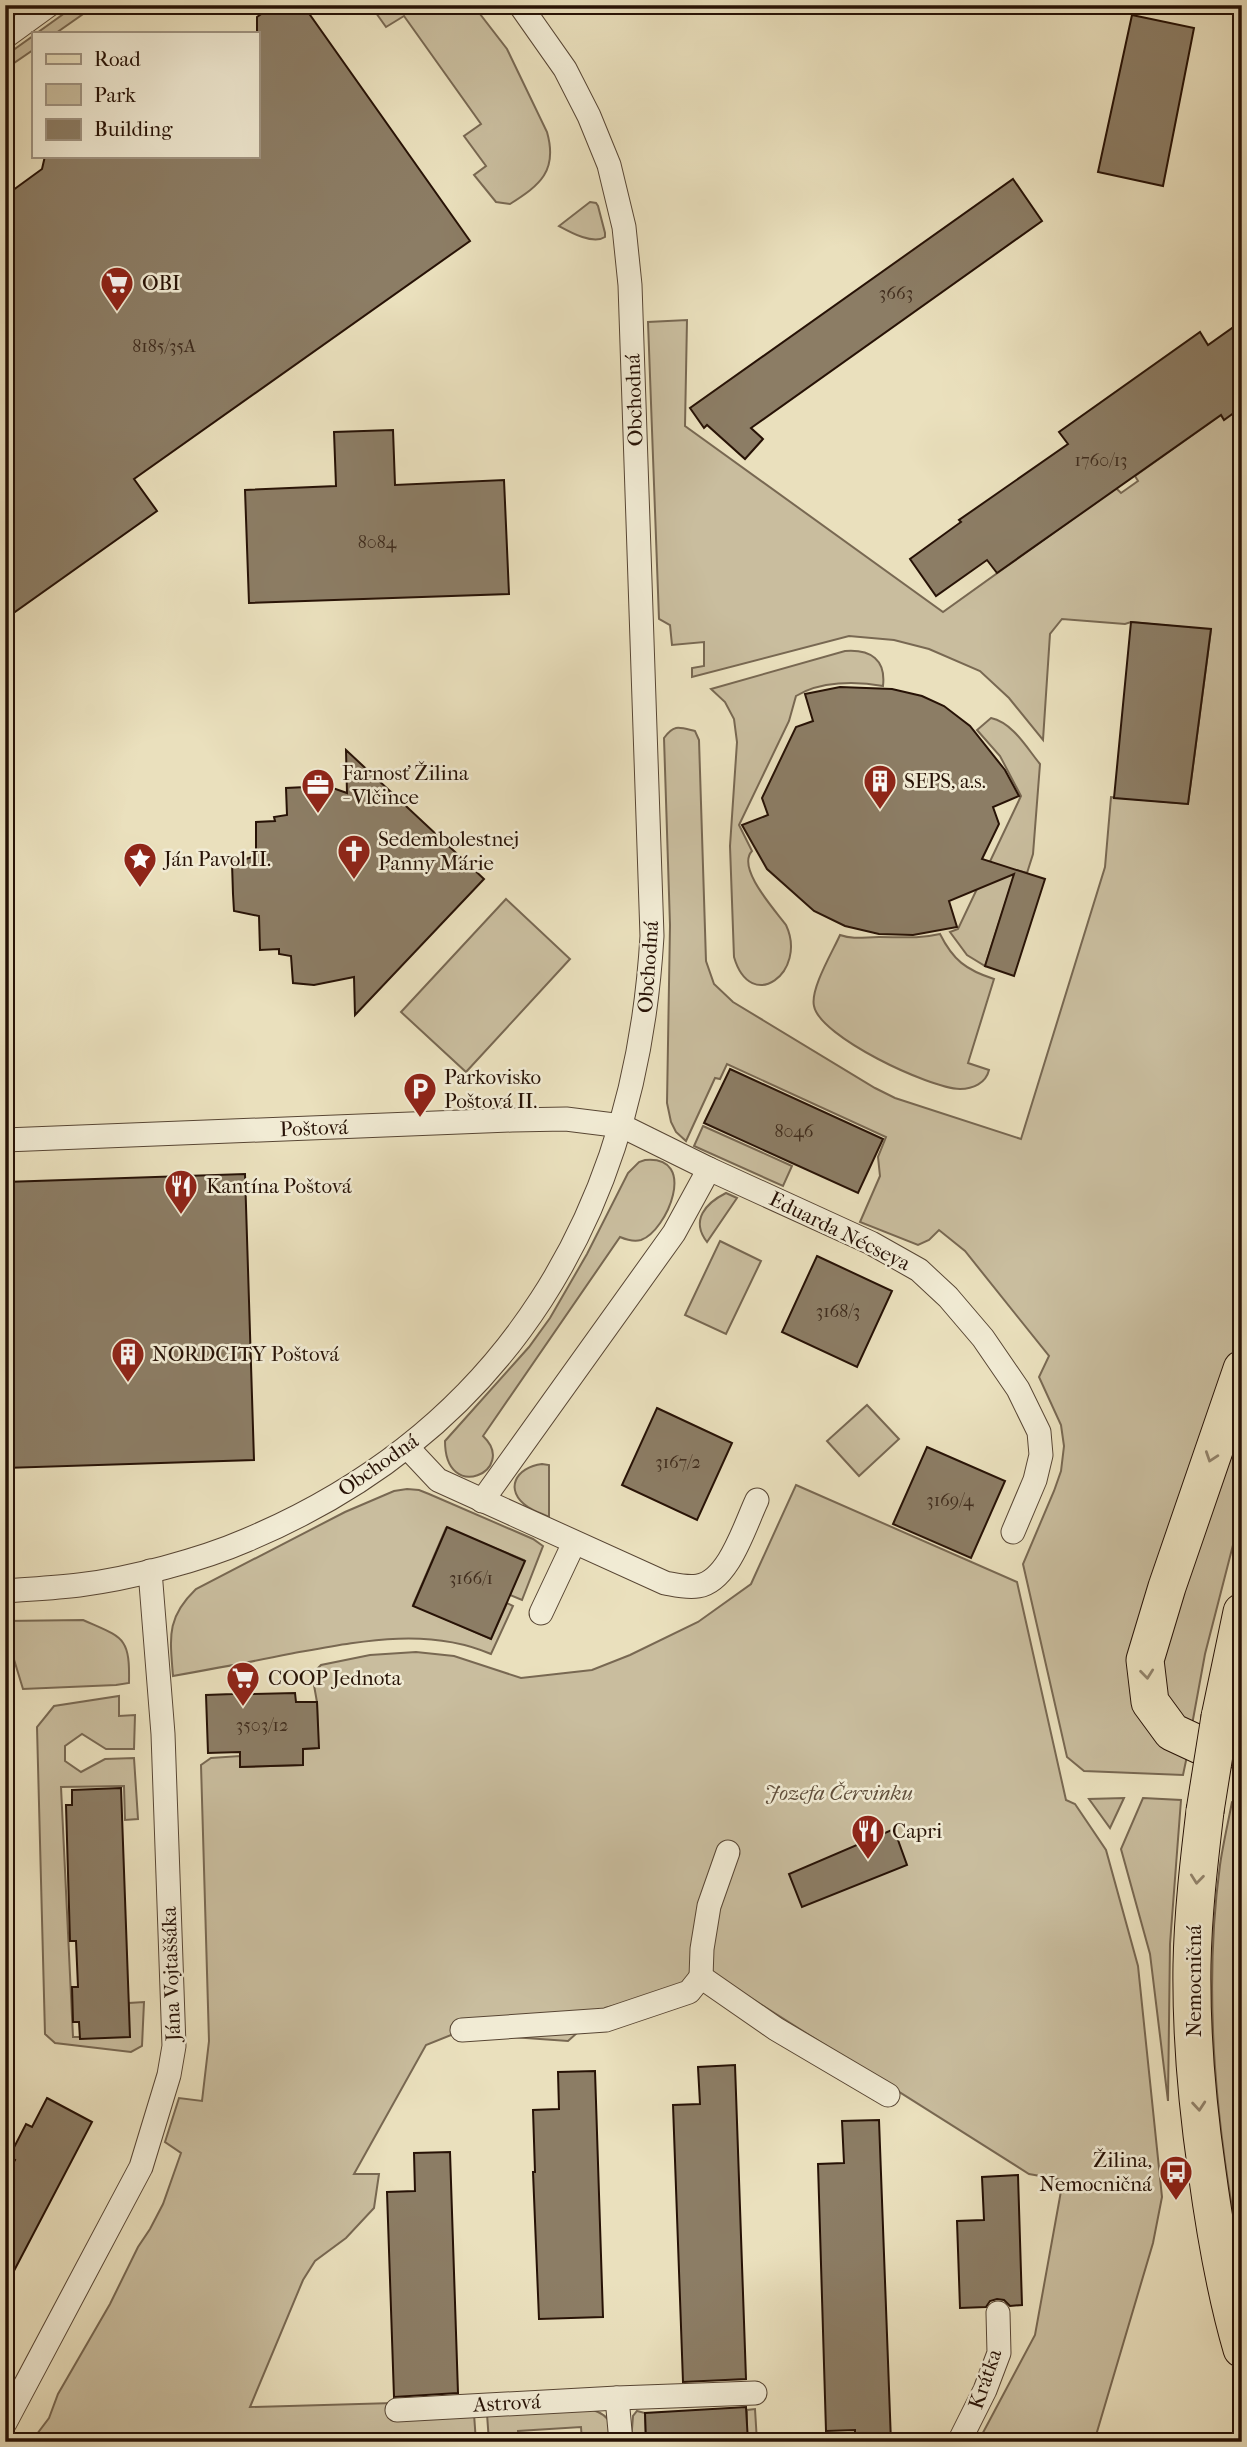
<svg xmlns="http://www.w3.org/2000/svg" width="1247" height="2447" font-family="'IM FELL French Canon',serif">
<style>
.green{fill:#c9bd9e;stroke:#786852;stroke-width:2}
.building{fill:#8c7d65;stroke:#271206;stroke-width:2}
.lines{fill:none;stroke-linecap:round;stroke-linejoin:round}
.street-casing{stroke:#584634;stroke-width:25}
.primary-casing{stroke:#271206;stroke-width:39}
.street{stroke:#f1ebd4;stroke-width:23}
.primary{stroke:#eae0bd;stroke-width:37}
.primary-bridge-casing{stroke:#271206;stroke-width:39;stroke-linecap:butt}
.primary-bridge{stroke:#eae0bd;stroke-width:37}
.oneway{stroke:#92836b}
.labels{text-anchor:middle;stroke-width:5;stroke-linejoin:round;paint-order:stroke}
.number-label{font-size:18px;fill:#402d1e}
.poi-label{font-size:21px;fill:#271206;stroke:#f1ebd4;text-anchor:start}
.street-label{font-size:21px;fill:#271206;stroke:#f1ebd4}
.park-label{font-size:21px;font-style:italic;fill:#604e3b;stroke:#f1ebd4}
</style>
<rect width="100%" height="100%" fill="#eae0bd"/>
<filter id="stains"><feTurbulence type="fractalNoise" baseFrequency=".00286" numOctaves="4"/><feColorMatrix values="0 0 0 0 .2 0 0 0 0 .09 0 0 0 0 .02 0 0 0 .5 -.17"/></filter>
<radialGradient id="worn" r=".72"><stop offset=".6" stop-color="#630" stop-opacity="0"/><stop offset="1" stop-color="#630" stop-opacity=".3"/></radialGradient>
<!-- green -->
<g class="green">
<polygon points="76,5 96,5 56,33 37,33"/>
<path d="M344,5H473L507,49L547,132C558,171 540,185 510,204L496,202L474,175L486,166L464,136L481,124L404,16L386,27L371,6Z"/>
<polygon points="33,36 33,50 11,65 5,56"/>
<path d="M590,202L596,203L598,206L605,233V237C593,245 570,232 559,226Z"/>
<path d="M687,320L685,426L943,612L1116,488L1121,493L1138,481L1135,476L1221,415L1224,419L1242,401V1327L1132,1651L1187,1756L1183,1775L1084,1771L1067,1757L1023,1564L1054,1491L1061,1471L1064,1446L1061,1425L1039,1377L1049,1356L965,1251L939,1230L929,1240L918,1245L860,1222L880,1176L878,1157L886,1137L727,1064L720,1079L715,1078L686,1141L676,1132L671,1122L667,1103L670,925L664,738C674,724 679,727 695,731L699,740L706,961L714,984L733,1002L875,1088L895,1098L1021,1139L1105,867L1111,797L1188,804L1211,630L1131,622L1125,624L1062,619L1050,634L1043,740L1009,698L980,671L929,649L894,640L849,636L692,677V668L704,666V642L672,645L670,625L659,619L648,322Z"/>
<path d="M845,651C871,649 886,660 883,686C856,681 820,681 796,696L789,721L739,825L752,851C736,868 775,910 786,925C808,972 751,1015 734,957L730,846L737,742L734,719L725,702L711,689Z"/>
<path d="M991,718C1013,723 1026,747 1040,764L1033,854L1027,873L1016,870L985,966L967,955L950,932L958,929L1021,796L1000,756L977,730Z"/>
<polygon points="506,899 570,959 466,1072 401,1012"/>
<path d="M940,934C953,960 966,970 994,979L968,1063L989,1070C986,1083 973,1089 960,1089C929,1088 820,1037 814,1006C810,989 833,951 840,935C854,940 865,937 879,937C900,937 919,939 940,934Z"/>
<polygon points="703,1126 792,1166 783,1186 694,1146"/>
<path d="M645,1160C699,1155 667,1231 641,1240C634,1242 627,1240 620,1237L483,1436C519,1470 445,1505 445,1441L529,1347L550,1318L587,1254L628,1173L639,1162Z"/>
<path d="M726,1193L737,1198L707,1242C690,1220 706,1203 726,1193Z"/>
<polygon points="720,1241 761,1261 726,1334 685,1315"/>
<polygon points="867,1405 899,1439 859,1476 827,1441"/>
<path d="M1242,1416V1510L1205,1654L1192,1725C1162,1702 1164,1686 1161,1651Z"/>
<path d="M542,1464L549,1465V1517C543,1514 534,1511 528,1507C503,1490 516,1467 542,1464Z"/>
<polygon points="796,1485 1017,1582 1066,1800 1075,1804 1106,1850 1138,1966 1162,2197 1153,2243 1094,2442 978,2442 1035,2335 1063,2180 1029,2174 711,1973 672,1991 605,2008 568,2041 456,2033 426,2045 354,2174 379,2174 374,2208 346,2238 315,2261 303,2280 250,2407 394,2403 474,2414 476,2442 31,2442 49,2418 58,2394 110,2304 138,2247 150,2229 163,2204 181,2153 165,2142 179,2098 202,2101 209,2041 201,1765 211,1758 240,1756 241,1767 302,1765 303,1749 318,1748 317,1702 312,1674 321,1665 370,1655 416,1652 454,1656 521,1678 592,1670 630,1655 698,1622 751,1584"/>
<path d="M407,1489L419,1490L429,1494L533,1539L543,1546L522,1600L510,1595L524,1560L446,1528L413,1605L491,1639L507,1603L513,1606L491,1654C426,1626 356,1642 289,1654C251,1662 212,1669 173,1676C170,1637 166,1618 196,1589L345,1512L394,1491Z"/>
<path d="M83,1620C123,1638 130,1636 129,1683L116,1685L23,1689L5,1630V1621Z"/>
<polygon points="119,1696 119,1716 135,1715 134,1749 106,1749 82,1734 65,1746 65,1761 81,1772 105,1759 134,1758 138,1819 125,1820 124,1786 61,1787 73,2037 129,2037 129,2003 144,2002 142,2046 131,2052 55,2043 45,2034 37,1727 54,1706"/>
<polygon points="1124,1798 1110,1828 1089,1799"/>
<polygon points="1143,1798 1181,1800 1170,1944 1168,2101 1150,1954 1121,1849"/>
<path d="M1242,1800V2264C1217,2134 1202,1997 1220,1865C1223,1844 1228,1823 1232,1802Z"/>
<path d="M586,2408C607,2413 612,2420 614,2441L582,2442L581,2427L518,2431V2442H489L487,2414Z"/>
<polygon points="755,2409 757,2442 747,2442 747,2410"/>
<polygon points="637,2411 645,2413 646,2442 631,2442 633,2416"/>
</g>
<!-- building -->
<g class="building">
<polygon points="274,5 303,5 470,241 134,479 157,511 5,619 5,196 42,169 45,156 257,156 257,17"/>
<polygon points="1132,15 1194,28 1163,186 1098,172"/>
<polygon points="1013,179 1042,221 751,428 763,439 745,459 707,425 704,428 690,408"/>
<polygon points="1242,321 1242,407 1224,420 1221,415 997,573 987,560 936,596 910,559 961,522 959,520 1068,444 1059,432 1200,332 1208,345"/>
<polygon points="393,430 395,485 504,480 509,594 249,603 245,490 336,486 334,432"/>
<polygon points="1131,622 1211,629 1188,804 1114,798"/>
<polygon points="840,687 892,689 922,696 944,706 970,726 1005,770 1019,796 993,807 999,824 982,859 1045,879 1014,976 985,966 1014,874 949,901 957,927 913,935 879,934 845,926 814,911 767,869 742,825 768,815 762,798 796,727 813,721 805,694"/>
<polygon points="346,750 484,879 355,1015 354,977 314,985 293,983 291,956 279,954 279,949 260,950 259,916 234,911 233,894 232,863 256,856 256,822 275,821 274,817 287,815 286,788 327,786 347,793"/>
<polygon points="730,1069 883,1139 858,1193 704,1123"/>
<polygon points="245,1174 254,1460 5,1468 5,1182"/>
<polygon points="817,1256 892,1291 857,1367 782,1332"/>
<polygon points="657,1408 732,1443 697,1520 622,1485"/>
<polygon points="927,1447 1005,1481 971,1558 893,1524"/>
<polygon points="447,1527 525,1561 491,1639 413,1606"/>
<polygon points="243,1686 251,1694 295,1693 296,1702 317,1702 319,1748 303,1749 303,1765 240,1767 240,1752 208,1753 206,1695 233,1694"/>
<polygon points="121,1788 130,2037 80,2039 79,2022 73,2022 72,1987 78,1987 76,1941 70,1941 66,1805 72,1805 72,1790"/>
<polygon points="894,1829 907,1865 802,1907 789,1874"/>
<polygon points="735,2065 746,2379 683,2382 673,2105 700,2104 698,2067"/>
<polygon points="595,2071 603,2317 539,2319 533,2172 535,2172 533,2110 559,2109 558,2072"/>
<polygon points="47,2098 92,2122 5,2288 5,2178 15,2160 9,2157 26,2124 32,2127"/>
<polygon points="879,2120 891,2442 855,2442 855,2430 826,2431 818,2164 844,2163 842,2121"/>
<polygon points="450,2152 458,2393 394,2397 387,2192 415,2191 414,2153"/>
<polygon points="1018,2175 1022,2305 1010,2306 1004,2300 997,2299 990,2301 986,2307 960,2308 957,2221 984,2220 982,2177"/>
<polygon points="746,2407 748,2442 646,2442 645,2413"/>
</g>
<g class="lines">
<defs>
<g id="street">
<polyline points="5,37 49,5"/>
<polyline points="5,1140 512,1120 566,1119 622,1126 709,1169 871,1243 919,1270 948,1297 983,1338 1018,1389 1039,1432 1041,1455 1035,1480 1013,1532"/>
<path d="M407,1447L438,1480L665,1583C676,1585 687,1588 698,1586C729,1581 745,1525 757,1500"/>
<polyline points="482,1501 674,1233 709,1169"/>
<path d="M5,1591C30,1589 55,1588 79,1585C129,1579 201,1560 247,1540C507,1430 636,1211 652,936L630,285L624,227L609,165L589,116L565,69L520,5"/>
<polyline points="541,1613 574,1543"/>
<polyline points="701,1977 776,2029 888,2095"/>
<polyline points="701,1977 702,1949 709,1906 728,1852"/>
<polyline points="462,2030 606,2020 689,1992 701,1977"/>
<polyline points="617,2398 621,2442"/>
<polyline points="397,2410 617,2398 755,2393"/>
<polyline points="5,2423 141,2167 169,2075 174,2046 163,1734 150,1571"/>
<polyline points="959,2442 985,2390 999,2353 998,2313"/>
</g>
<g id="primary">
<polyline points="1242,1369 1167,1587 1145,1660 1150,1702 1172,1732 1200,1745 1242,1750"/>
<polyline points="1220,1717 1242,1612"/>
<path d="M1205,1811C1199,1862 1193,1913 1192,1965C1191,2034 1197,2103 1207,2172C1215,2231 1225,2291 1242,2349"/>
</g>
</defs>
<!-- street casing -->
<use href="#street" class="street-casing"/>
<!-- primary casing -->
<use href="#primary" class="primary-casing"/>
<!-- street -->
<use href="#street" class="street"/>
<!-- primary -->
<use href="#primary" class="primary"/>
<defs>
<polyline id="primary-bridge" points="1205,1811 1220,1717"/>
</defs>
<!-- primary-bridge casing -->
<use href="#primary-bridge" class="primary-bridge-casing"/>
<!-- primary-bridge -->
<use href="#primary-bridge" class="primary-bridge"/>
</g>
<!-- one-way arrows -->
<defs><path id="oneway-chevron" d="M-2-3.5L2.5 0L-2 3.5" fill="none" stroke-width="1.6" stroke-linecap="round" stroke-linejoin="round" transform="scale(1.75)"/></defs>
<g class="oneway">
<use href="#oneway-chevron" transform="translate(1211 1457) rotate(109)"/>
<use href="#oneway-chevron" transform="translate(1147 1674) rotate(84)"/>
<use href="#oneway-chevron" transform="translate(1197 1879) rotate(96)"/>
<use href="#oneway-chevron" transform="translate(1199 2106) rotate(85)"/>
</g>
<!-- icons -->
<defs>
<symbol id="supermarket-pin" viewBox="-11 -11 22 30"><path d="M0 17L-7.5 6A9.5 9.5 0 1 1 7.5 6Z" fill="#8f2418" stroke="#f1ebd4"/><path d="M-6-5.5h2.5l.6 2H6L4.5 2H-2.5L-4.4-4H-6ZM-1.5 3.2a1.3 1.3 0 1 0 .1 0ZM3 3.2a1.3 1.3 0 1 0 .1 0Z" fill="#fff"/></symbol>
<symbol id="building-pin" viewBox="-11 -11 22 30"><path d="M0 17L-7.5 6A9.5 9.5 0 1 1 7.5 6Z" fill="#8f2418" stroke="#f1ebd4"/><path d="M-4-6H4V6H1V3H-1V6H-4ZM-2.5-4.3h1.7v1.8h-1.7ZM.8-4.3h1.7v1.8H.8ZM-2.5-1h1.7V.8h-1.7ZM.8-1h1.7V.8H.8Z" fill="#fff"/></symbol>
<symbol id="office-pin" viewBox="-11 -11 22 30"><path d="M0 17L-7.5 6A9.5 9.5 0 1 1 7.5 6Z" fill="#8f2418" stroke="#f1ebd4"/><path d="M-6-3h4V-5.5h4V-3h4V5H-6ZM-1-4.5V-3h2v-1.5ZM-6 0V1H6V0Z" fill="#fff"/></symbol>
<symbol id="church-pin" viewBox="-11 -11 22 30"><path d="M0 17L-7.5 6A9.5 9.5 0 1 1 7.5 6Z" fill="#8f2418" stroke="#f1ebd4"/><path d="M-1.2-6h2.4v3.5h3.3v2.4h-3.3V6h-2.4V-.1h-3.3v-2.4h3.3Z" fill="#fff"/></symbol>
<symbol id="sight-pin" viewBox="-11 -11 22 30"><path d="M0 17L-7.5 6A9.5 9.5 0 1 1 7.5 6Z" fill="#8f2418" stroke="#f1ebd4"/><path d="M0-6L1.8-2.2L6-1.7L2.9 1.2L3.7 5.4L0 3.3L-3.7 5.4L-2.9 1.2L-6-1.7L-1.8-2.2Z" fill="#fff"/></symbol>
<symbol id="parking-pin" viewBox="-11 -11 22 30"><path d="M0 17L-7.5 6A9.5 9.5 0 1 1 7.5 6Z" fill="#8f2418" stroke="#f1ebd4"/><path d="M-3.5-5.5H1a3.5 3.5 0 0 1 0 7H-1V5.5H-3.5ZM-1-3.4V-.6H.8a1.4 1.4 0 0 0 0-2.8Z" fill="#fff"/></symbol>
<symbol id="restaurant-pin" viewBox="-11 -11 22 30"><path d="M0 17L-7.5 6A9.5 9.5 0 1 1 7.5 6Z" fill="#8f2418" stroke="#f1ebd4"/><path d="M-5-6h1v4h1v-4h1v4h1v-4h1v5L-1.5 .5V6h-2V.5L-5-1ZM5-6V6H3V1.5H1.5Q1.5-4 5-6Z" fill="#fff"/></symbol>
<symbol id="bus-pin" viewBox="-11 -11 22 30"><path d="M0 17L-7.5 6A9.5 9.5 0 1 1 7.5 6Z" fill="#8f2418" stroke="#f1ebd4"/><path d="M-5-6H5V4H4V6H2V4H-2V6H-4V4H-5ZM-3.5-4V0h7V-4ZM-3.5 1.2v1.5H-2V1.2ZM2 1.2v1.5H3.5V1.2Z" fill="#fff"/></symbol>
</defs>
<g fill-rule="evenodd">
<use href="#supermarket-pin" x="98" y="264" width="38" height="52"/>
<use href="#building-pin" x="861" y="762" width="38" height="52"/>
<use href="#office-pin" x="299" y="766" width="38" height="52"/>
<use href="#church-pin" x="335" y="832" width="38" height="52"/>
<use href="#sight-pin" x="121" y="840" width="38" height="52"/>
<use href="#parking-pin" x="401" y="1070" width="38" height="52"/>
<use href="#restaurant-pin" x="162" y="1167" width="38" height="52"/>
<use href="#building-pin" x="109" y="1335" width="38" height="52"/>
<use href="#supermarket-pin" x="224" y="1659" width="38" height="52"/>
<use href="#restaurant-pin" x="849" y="1812" width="38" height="52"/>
<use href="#bus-pin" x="1157" y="2153" width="38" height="52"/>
</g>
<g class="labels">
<!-- number labels -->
<g class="number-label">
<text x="896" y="299">3663</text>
<text x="164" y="352">8185/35A</text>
<text x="1101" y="466">1760/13</text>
<text x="377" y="548">8084</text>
<text x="794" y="1137">8046</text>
<text x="838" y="1317">3168/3</text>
<text x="678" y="1468">3167/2</text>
<text x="950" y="1506">3169/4</text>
<text x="471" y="1584">3166/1</text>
<text x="262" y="1731">3503/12</text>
</g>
<!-- poi labels -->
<g class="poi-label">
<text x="142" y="290">OBI</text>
<text x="342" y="780">Farnosť Žilina<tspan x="342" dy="24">- Vlčince</tspan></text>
<text x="904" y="788">SEPS, a.s.</text>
<text x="378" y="846">Sedembolestnej<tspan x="378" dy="24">Panny Márie</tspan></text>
<text x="164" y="866">Ján Pavol II.</text>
<text x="444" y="1084">Parkovisko<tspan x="444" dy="24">Poštová II.</tspan></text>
<text x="206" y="1193">Kantína Poštová</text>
<text x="152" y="1361">NORDCITY Poštová</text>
<text x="268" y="1685">COOP Jednota</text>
<text x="892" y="1838">Capri</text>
<text x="1152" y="2167" text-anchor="end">Žilina,<tspan x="1152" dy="24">Nemocničná</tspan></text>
</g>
<!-- street labels -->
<g class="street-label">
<text transform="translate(634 400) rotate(-92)" y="7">Obchodná</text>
<text transform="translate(648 967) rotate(-86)" y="7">Obchodná</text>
<text transform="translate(314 1128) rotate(-2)" y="7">Poštová</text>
<text transform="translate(840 1231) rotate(26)" y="7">Eduarda Nécseya</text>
<text transform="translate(378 1465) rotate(-35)" y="7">Obchodná</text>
<text transform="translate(171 1974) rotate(-92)" y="7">Jána Vojtaššáka</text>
<text transform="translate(1194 1981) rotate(-90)" y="7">Nemocničná</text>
<text transform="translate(985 2379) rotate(-71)" y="7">Krátka</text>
<text transform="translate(507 2403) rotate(-3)" y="7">Astrová</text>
</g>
<!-- park labels -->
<g class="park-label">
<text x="839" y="1800">Jozefa Červinku</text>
</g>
</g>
<!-- margin -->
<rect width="1247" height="2447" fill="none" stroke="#eae0bd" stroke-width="28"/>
<rect x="7" y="7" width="1233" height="2433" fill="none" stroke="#271206" stroke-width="3.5"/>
<rect x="14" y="14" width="1219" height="2419" fill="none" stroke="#271206" stroke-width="2"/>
<!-- legend -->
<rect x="32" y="32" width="228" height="126" fill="#f1ebd4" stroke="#a09482" stroke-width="2"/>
<rect x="46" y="54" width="35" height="10" fill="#eae0bd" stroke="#a09482" stroke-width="2"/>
<text x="94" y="66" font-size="21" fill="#271206">Road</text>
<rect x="46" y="84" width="35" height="21" fill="#c9bd9e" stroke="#a09482" stroke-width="2"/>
<text x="94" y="102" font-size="21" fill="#271206">Park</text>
<rect x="46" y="119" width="35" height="21" fill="#8c7d65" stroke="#a09482" stroke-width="2"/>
<text x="94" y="136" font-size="21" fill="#271206">Building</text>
<rect width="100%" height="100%" filter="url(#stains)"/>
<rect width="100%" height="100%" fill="url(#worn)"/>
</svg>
